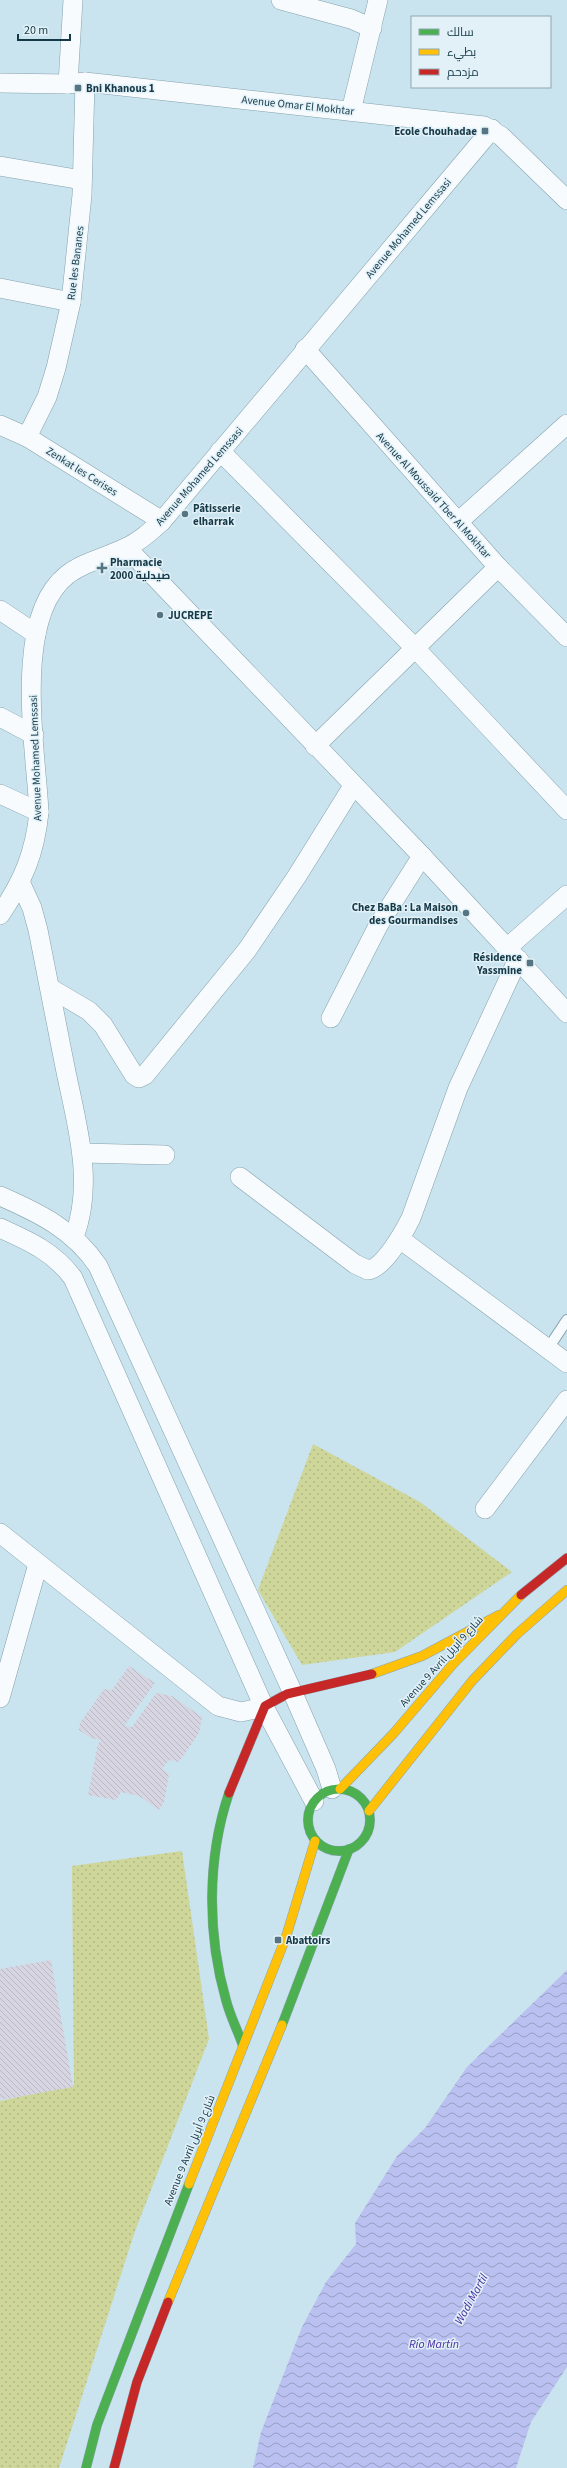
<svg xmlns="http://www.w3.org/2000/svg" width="567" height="2468" font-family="'Source Sans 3',Cairo,sans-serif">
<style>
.grass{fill:url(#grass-dots)}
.water{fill:url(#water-waves)}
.building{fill:url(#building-back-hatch)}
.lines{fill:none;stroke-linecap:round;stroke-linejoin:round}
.lane-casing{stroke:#84a1ac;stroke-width:12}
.street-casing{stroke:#84a1ac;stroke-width:20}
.fast-casing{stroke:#8aa5b0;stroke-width:10}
.slow-casing{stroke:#8aa5b0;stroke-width:10}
.jam-casing{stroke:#8aa5b0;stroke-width:10}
.lane{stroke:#f7fbfd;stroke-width:10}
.street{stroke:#f7fbfd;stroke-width:19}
.fast{stroke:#4caf50;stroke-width:9}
.slow{stroke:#ffc107;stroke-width:9}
.jam{stroke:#c62828;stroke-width:9}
.poi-dot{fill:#557582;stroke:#e2f1f8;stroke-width:1.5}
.labels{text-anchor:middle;stroke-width:3;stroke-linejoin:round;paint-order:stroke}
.poi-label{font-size:11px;font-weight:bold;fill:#163947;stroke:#e2f1f8;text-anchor:start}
.street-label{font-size:11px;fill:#163947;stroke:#e2f1f8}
.water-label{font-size:12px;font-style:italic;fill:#482ea3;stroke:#e2f1f8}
</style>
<defs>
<pattern id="grass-dots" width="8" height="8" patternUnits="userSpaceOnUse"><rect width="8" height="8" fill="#ced699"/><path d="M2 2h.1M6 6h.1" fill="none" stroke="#b0b885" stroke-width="1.8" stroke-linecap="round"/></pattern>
<pattern id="water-waves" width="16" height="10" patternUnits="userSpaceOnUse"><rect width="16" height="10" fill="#bac1f0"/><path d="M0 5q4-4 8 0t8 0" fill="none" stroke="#969ec4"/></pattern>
<pattern id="building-back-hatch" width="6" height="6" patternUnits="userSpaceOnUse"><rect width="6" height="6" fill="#d6d5e1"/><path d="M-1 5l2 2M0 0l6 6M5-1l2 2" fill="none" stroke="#b7b8c2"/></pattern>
</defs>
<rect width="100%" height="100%" fill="#c9e4ef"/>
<!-- grass -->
<g class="grass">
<polygon points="313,1444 420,1502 512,1572 395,1652 302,1665 258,1590"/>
<polygon points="182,1851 209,2039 134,2234 59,2468 0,2468 0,2101 74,2085 72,1866"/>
</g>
<!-- water -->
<polygon class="water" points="567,1970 567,2367 531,2422 516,2468 253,2468 261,2432 302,2327 326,2282 356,2244 355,2223 397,2156 425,2128 467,2067"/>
<!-- building -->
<g class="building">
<polygon points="129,1666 155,1683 124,1726 132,1727 156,1693 172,1696 202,1717 199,1733 179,1762 169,1760 162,1769 169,1774 164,1802 159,1810 139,1796 121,1792 116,1800 88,1795 98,1744 101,1740 91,1738 79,1730 80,1723 104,1689 112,1690"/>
<polygon points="51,1960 73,2087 0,2100 0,1969"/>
</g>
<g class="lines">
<defs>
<polyline id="lane" points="549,1347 567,1320"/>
<g id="street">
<polyline points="281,0 351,19 372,28"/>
<polyline points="0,83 68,84 85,82 484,126 501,136 567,200"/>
<polyline points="68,84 73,0"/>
<polyline points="351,111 378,0"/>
<polyline points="0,166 82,180"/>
<polyline points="0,288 71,302"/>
<polyline points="305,349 498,567 567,637"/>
<polyline points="0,425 27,437 162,521"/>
<polyline points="27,437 47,397 56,368 71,302 82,195 85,82"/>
<polyline points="220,451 415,648 567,810"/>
<polyline points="458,522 567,424"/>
<polyline points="127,548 422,856 567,1013"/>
<polyline points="0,610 36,634"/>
<polyline points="0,717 34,735"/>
<polyline points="315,746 498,567"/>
<polyline points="0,794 39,812"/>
<path d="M21,884L32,908L38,930C47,975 56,1021 65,1067C76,1122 95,1182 74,1237"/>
<path d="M0,915C23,881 35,853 39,812C36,750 12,618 67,575C83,562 107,557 125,548C139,542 151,531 162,521L492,129"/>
<polyline points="508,947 567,895"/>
<polyline points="50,988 89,1011 103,1025 134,1075 139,1078 145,1075 247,950 297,876 353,786"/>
<polyline points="331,1018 379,924 422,856"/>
<polyline points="82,1153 165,1155"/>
<path d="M240,1177L355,1264L368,1270C384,1268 404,1232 411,1218L458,1088L518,959"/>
<path d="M0,1196C39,1213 74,1230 98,1266L292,1691L326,1769L332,1789"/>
<path d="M0,1228C29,1241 54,1252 73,1278L264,1707L314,1801"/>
<polyline points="400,1239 567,1363"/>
<polyline points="485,1509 567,1400"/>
<polyline points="0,1533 218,1706 241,1712 264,1707"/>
<polyline points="0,1698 38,1564"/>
</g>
<g id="fast">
<circle cx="339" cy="1820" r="31"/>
<path d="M229,1793C207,1858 207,1934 226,2000C230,2016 238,2031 243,2046"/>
<polyline points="282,2025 349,1849"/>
<polyline points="86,2468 97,2425 189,2184"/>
</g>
<g id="slow">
<polyline points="372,1674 422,1656 499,1615"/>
<polyline points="340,1789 393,1734 453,1664 521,1595"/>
<polyline points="369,1811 472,1681 517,1634 567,1590"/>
<polyline points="189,2184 286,1937 315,1841"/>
<polyline points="168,2302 282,2025"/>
</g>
<g id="jam">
<polyline points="521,1595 567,1558"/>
<polyline points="229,1793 265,1706 287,1694 372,1674"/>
<polyline points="114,2468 137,2382 168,2302"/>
</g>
</defs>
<!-- lane casing -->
<use href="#lane" class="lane-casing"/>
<!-- street casing -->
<use href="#street" class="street-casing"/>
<!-- fast casing -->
<use href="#fast" class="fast-casing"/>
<!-- slow casing -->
<use href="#slow" class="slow-casing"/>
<!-- jam casing -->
<use href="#jam" class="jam-casing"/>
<!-- lane -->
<use href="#lane" class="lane"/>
<!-- street -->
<use href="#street" class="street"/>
<!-- fast -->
<use href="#fast" class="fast"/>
<!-- slow -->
<use href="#slow" class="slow"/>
<!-- jam -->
<use href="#jam" class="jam"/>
</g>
<!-- markers -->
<g class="poi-dot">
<rect x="74" y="84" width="8" height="8" rx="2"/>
<rect x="481" y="127" width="8" height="8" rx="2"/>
<circle cx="185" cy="514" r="4"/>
<path d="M100 562h4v4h4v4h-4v4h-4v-4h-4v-4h4z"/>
<circle cx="160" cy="615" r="4"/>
<circle cx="466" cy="913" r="4"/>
<rect x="526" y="959" width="8" height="8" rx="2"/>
<rect x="274" y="1936" width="8" height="8" rx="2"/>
</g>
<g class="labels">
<!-- poi labels -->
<g class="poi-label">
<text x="86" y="92">Bni Khanous 1</text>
<text x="477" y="135" text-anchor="end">Ecole Chouhadae</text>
<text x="193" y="512">Pâtisserie<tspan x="193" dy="13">elharrak</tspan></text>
<text x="110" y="566">Pharmacie<tspan x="110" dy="13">2000 صيدلية</tspan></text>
<text x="168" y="619">JUCREPE</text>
<text x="458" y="911" text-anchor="end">Chez BaBa : La Maison<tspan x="458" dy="13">des Gourmandises</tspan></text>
<text x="522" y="961" text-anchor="end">Résidence<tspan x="522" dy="13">Yassmine</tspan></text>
<text x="286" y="1944">Abattoirs</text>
</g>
<!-- street labels -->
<g class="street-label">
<text transform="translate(298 105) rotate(6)" y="4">Avenue Omar El Mokhtar</text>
<text transform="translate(408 228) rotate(-50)" y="4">Avenue Mohamed Lemssasi</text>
<text transform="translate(75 263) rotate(-83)" y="4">Rue les Bananes</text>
<text transform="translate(82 471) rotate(32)" y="4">Zenkat les Cerises</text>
<text transform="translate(199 476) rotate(-49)" y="4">Avenue Mohamed Lemssasi</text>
<text transform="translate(434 495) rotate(48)" y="4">Avenue Al Moussaid Tber Al Mokhtar</text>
<text transform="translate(35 758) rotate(-92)" y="4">Avenue Mohamed Lemssasi</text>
<text transform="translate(441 1661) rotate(-48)" y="4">Avenue 9 Avril شارع 9 أبريل</text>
<text transform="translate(189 2150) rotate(-68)" y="4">Avenue 9 Avril شارع 9 أبريل</text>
</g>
<!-- water labels -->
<g class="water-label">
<text transform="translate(471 2299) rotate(-61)" y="4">Wadi Martil</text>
<text x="434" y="2348">Río Martín</text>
</g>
</g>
<!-- legend -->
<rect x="411" y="16" width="140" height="72" fill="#e2f1f8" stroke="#90a7b1"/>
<rect x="419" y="29" width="20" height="6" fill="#4caf50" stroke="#90a7b1"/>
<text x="447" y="36" font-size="12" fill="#163947">سالك</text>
<rect x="419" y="49" width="20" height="6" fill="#ffc107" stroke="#90a7b1"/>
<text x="447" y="56" font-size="12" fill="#163947">بطيء</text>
<rect x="419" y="69" width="20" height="6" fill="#c62828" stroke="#90a7b1"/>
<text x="447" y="76" font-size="12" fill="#163947">مزدحم</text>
<!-- scale -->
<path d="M18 34v6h52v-6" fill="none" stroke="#163947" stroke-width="2"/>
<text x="24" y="34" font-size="12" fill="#163947" stroke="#e2f1f8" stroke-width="3" paint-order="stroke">20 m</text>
</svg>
